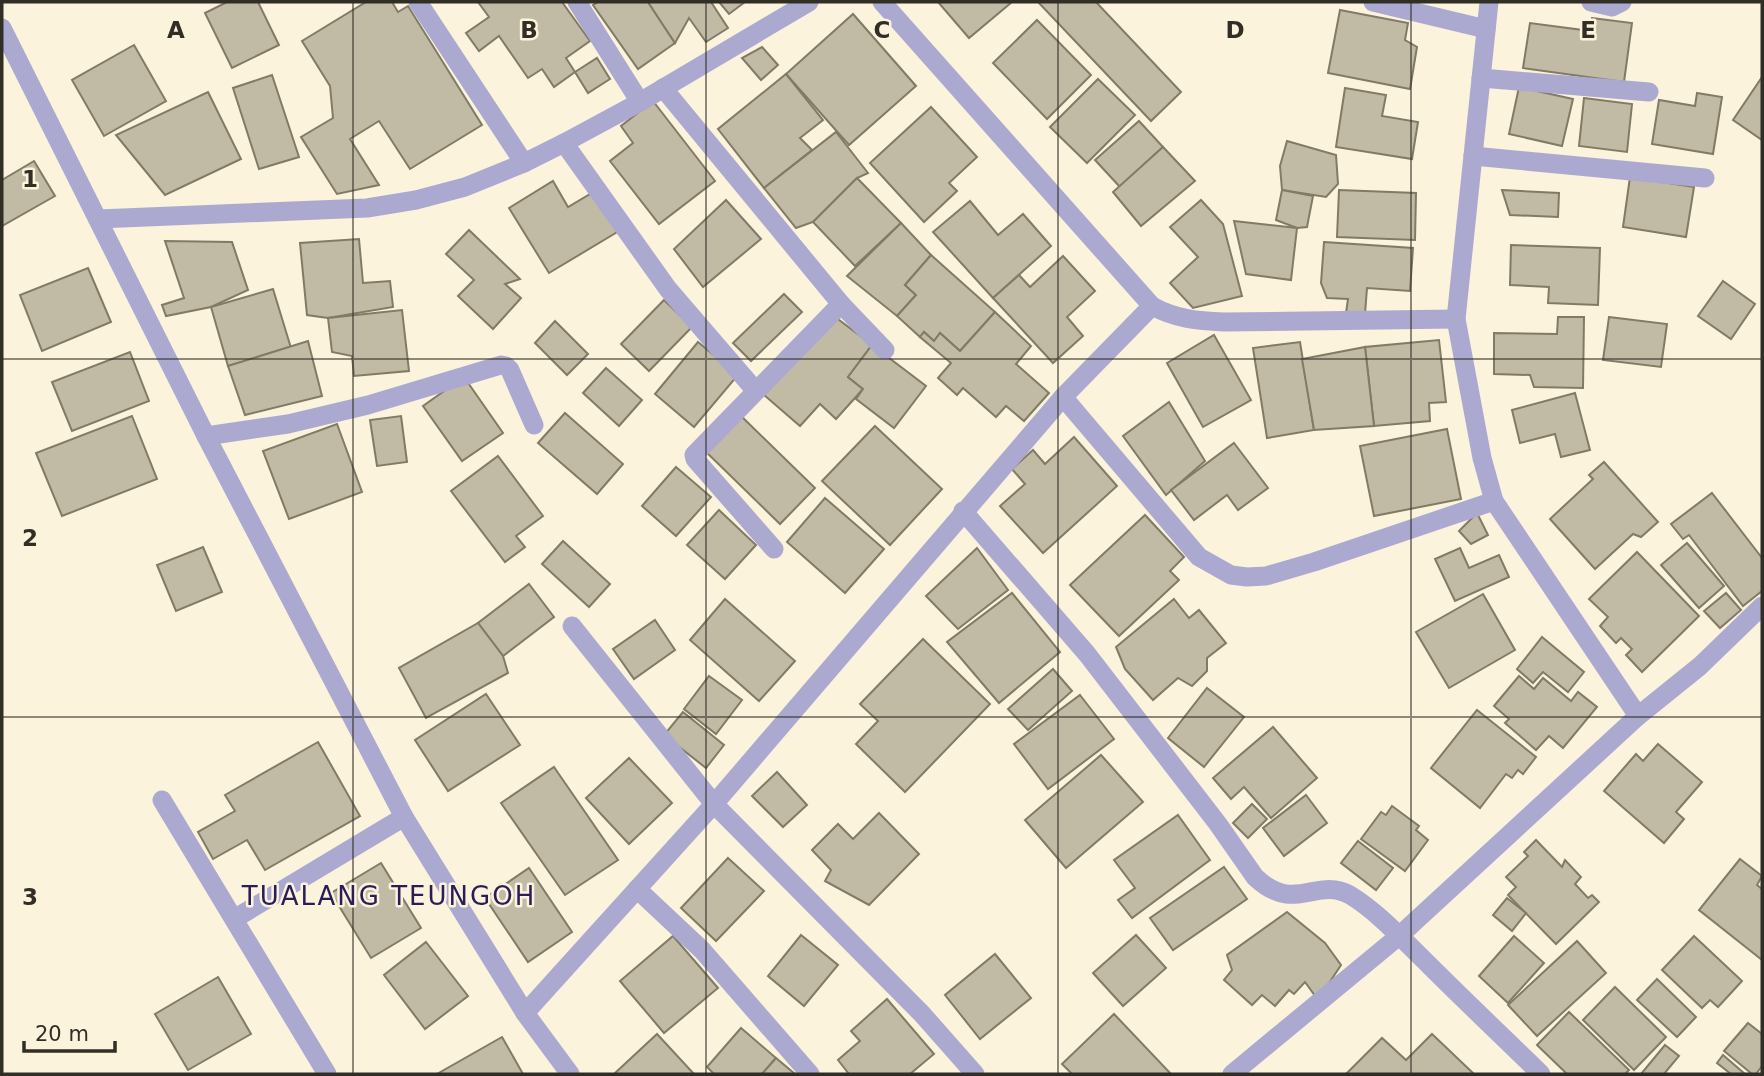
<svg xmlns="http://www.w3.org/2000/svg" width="1764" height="1076" font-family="'DejaVu Sans',sans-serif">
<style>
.building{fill:#c1baa4;stroke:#817b66;stroke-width:2}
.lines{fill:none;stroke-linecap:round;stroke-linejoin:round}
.minor{stroke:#aca9d1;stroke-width:19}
.grid{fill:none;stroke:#312e25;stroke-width:2;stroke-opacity:0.55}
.labels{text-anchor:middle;stroke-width:5;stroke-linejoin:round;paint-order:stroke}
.quarter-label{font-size:26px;letter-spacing:2px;fill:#2a1d57;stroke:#fbf3dc}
.grid-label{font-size:23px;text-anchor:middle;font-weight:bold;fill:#312e25;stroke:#fbf3dc;stroke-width:5;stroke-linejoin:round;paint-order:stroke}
</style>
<rect width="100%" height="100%" fill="#fbf3dc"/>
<!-- building -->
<g class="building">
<polygon points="227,2 258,2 279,45 232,68 205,13"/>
<polygon points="366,2 392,2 398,12 408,6 482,125 410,169 379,121 350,139 379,185 337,194 301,137 333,118 330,86 302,41"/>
<polygon points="478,2 562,2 590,41 566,58 575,72 554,87 542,69 528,78 499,36 479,51 466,33 489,17"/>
<polygon points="598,2 648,2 675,43 638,69 593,5"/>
<polygon points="648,2 711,2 728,28 706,42 689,18 675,43"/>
<polygon points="719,2 745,2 729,14"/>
<polygon points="938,2 1012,2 969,38"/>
<polygon points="1038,2 1096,2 1181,92 1151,121"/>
<polygon points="1340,10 1408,23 1405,40 1417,47 1410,89 1328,73"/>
<polygon points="853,14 916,86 849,145 786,74"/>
<polygon points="1592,18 1632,23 1624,82 1523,68 1530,23 1591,31"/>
<polygon points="1037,20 1091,75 1047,119 993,63"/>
<polygon points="134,45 166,101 104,136 72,80"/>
<polygon points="762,47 778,65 761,80 742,58"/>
<polygon points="597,58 610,79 588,93 575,72"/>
<polygon points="786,74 823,120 800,138 812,150 764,188 718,129"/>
<polygon points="272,75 299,157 259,169 233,88"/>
<polygon points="1762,77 1762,140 1733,120"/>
<polygon points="1098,79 1135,115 1087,163 1050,127"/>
<polygon points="1519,87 1573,99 1562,146 1509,134"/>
<polygon points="1345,88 1386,95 1382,116 1418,122 1412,159 1336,147"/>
<polygon points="208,92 241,159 165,195 116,135"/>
<polygon points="1697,93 1722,97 1713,154 1652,144 1659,100 1695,106"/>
<polygon points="1584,98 1632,104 1627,152 1579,146"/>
<polygon points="653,101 715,181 659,224 610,161 633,143 621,126"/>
<polygon points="931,107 977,157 949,183 957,191 924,222 870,163"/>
<polygon points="1139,121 1163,147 1120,187 1095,160"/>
<polygon points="836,132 868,173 857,178 813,222 796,228 764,188"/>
<polygon points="1287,141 1336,155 1338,184 1326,197 1282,190 1280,166"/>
<polygon points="1163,147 1195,181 1141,226 1113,192"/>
<polygon points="34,161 55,196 2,226 2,180"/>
<polygon points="1630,177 1694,187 1686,237 1623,227"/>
<polygon points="857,178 901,223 855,266 813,222"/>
<polygon points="553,181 568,207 595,191 619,231 549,273 509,208"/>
<polygon points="1282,190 1313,196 1307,227 1297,228 1276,220"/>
<polygon points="1339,190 1416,193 1415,240 1337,237"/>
<polygon points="1502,190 1559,193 1558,217 1510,215"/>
<polygon points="726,200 761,239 703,287 674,249"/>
<polygon points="1201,200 1223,224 1242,296 1193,308 1170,283 1198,257 1170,227"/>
<polygon points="970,201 998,235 1023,214 1051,246 993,298 933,232"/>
<polygon points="1234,221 1297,228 1291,280 1246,274"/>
<polygon points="901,223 931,255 905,285 916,295 897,316 847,276"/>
<polygon points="469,230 520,279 505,284 521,298 493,329 458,296 474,280 446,254"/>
<polygon points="359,239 363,283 390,281 393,307 328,318 307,315 300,243"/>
<polygon points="165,241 232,242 248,290 211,307 166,316 162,305 184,298"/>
<polygon points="1324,242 1413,248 1410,291 1367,288 1365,314 1346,313 1348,299 1327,298 1321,283"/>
<polygon points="1511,245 1600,248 1598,305 1548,303 1549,287 1510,285"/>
<polygon points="931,255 995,312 960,351 940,333 934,341 924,332 920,337 897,316 916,295 905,285"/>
<polygon points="1063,256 1095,291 1067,317 1083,336 1053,363 993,298 1019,275 1030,287"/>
<polygon points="88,268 111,322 42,351 20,295"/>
<polygon points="1723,281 1755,304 1731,339 1698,316"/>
<polygon points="273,289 291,348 228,366 211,307"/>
<polygon points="784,294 802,312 751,361 733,343"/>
<polygon points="664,300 692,327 649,371 621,344"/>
<polygon points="402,310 409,371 354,376 352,356 332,352 328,318"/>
<polygon points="995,312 1031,346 1016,364 1049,393 1024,421 1006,406 996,417 963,388 957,395 938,378 951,363 920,337 924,332 934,341 940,333 960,351"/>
<polygon points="834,316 872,345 848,377 863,389 836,419 820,404 800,426 764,395"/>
<polygon points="1558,317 1584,317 1583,388 1534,387 1530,375 1494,374 1494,333 1557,334"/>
<polygon points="1609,317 1667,324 1661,367 1603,360"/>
<polygon points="555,321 588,354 567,375 535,343"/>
<polygon points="1214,335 1251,400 1203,427 1167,363"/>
<polygon points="1439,340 1446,402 1429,403 1430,421 1374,426 1365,347"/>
<polygon points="308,341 322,396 245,415 228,366"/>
<polygon points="698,342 738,375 694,427 655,394"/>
<polygon points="1300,342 1314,430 1267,438 1253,348"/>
<polygon points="872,345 926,386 894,428 856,399 863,389 848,377"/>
<polygon points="1365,347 1374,426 1314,430 1302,359"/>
<polygon points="130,352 149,401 72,431 52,382"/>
<polygon points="606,368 642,400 619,426 583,393"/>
<polygon points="464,377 503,433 462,461 423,406"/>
<polygon points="1575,393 1590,450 1561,457 1555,434 1520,443 1512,410"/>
<polygon points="1169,402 1205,461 1166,495 1123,436"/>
<polygon points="737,412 815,488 780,524 702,448"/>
<polygon points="565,413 623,464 597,494 538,443"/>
<polygon points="132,416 157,479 62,516 36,453"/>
<polygon points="401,416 407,462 377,466 370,420"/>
<polygon points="337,424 362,492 289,519 263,451"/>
<polygon points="875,426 942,489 890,545 822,481"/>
<polygon points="1447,429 1461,499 1374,516 1360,446"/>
<polygon points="1074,437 1117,486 1043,553 1000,506 1025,484 1012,469 1033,450 1045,464"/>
<polygon points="1234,443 1268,488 1238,510 1227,495 1194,520 1171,490"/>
<polygon points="498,456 543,516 516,536 525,547 505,562 451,491"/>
<polygon points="1604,462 1658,522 1641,537 1633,534 1595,569 1550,519 1593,479 1589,475"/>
<polygon points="676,467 711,497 676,536 642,506"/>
<polygon points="1712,493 1762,558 1762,591 1743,606 1689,535 1683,539 1671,524"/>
<polygon points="825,498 884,549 845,593 787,542"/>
<polygon points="719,510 756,545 725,579 687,545"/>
<polygon points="1477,513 1488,535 1471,544 1459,531"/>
<polygon points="1145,515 1184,557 1170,571 1179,580 1119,636 1070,585"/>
<polygon points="563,541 610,584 589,607 542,564"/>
<polygon points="1687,543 1724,586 1699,608 1661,565"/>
<polygon points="203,547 222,592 176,611 157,565"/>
<polygon points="977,548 1008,590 958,629 926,596"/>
<polygon points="1460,548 1469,568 1499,555 1509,577 1455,601 1435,559"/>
<polygon points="1637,552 1699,616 1642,672 1626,655 1632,649 1621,638 1616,643 1600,626 1608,617 1589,599"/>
<polygon points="529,584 554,617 503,656 478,623"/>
<polygon points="1012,593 1060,652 999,703 947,642"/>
<polygon points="1726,593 1741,610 1720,628 1704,611"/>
<polygon points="1483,594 1515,650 1449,688 1416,632"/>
<polygon points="725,599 795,661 759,701 690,640"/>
<polygon points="1174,599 1189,618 1199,610 1226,643 1207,658 1207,671 1192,686 1178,678 1153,700 1125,669 1116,647"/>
<polygon points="655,620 675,650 634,679 613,649"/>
<polygon points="478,623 503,656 508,673 426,718 399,668"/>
<polygon points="1542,637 1584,672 1568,692 1543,672 1533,683 1517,669"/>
<polygon points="923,639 990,704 905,792 856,744 878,721 860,704"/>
<polygon points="1053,669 1072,691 1028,730 1008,709"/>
<polygon points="709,676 742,700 716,734 684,709"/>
<polygon points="1519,676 1534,689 1543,678 1571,701 1578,692 1597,707 1563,748 1549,736 1536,750 1505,723 1509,719 1494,706"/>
<polygon points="1207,688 1244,717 1204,767 1168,738"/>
<polygon points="486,694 520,745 448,791 415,740"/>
<polygon points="1080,695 1114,739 1048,789 1014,744"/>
<polygon points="1477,710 1536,757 1523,774 1518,770 1512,778 1506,774 1480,808 1431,768"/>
<polygon points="683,712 724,745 706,768 664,735"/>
<polygon points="1273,727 1317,778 1271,818 1244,787 1231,799 1213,778"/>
<polygon points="318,742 360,816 265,870 247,840 213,859 198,832 235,811 225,795"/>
<polygon points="1658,744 1702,782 1676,812 1684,819 1664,843 1604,791 1636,754 1643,761"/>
<polygon points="1101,755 1143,802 1066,868 1025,820"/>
<polygon points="629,758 672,803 629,844 586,798"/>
<polygon points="554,767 618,860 565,895 501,803"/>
<polygon points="777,772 807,805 783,827 752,796"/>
<polygon points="1306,795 1327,823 1284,856 1263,828"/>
<polygon points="1252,804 1267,819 1248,838 1233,823"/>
<polygon points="1392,806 1419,826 1416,830 1428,840 1405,871 1361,839 1381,812 1386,815"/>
<polygon points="879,813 919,854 869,905 825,881 831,870 812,850 838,824 853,839"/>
<polygon points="1178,815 1210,860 1132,918 1118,900 1135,888 1114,860"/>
<polygon points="1536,840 1562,867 1565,860 1581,877 1575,884 1588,898 1592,895 1599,902 1556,944 1508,895 1516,887 1506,877 1528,856 1524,852"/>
<polygon points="1358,841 1393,868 1376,890 1341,863"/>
<polygon points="728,858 764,891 716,941 681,908"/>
<polygon points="1740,859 1762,876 1757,885 1762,889 1762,960 1699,910"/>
<polygon points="381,863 421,928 371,958 331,893"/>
<polygon points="1224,867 1247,899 1173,950 1150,918"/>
<polygon points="529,868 572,932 528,962 485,898"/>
<polygon points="1507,898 1526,913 1512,931 1493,915"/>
<polygon points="1287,912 1325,943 1341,965 1318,1000 1305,982 1294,994 1289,990 1275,1006 1262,995 1252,1005 1224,980 1232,970 1227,955"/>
<polygon points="801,935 838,965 804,1006 768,976"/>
<polygon points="1136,935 1166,968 1123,1006 1093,973"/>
<polygon points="673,936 718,988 664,1033 620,981"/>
<polygon points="1514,936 1544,963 1508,1003 1479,976"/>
<polygon points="1694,936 1742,981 1718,1007 1710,1000 1702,1008 1662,970"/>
<polygon points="1577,941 1606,973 1537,1036 1508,1005"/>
<polygon points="426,942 468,996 425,1029 384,975"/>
<polygon points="995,954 1031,998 980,1039 945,995"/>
<polygon points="218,977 251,1034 188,1070 155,1014"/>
<polygon points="1657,979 1696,1017 1677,1037 1637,1000"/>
<polygon points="1615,987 1666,1037 1634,1070 1583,1020"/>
<polygon points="887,999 934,1054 910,1074 849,1074 838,1060 860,1041 851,1031"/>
<polygon points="1569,1012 1629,1070 1625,1074 1567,1074 1537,1045"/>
<polygon points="1114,1014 1171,1074 1072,1074 1062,1064"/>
<polygon points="1748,1023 1762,1034 1762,1066 1756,1074 1752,1074 1724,1051"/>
<polygon points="741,1028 776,1058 762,1074 714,1074 707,1067"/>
<polygon points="657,1034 694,1074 614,1074"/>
<polygon points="1432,1034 1474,1074 1346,1074 1382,1038 1406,1060"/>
<polygon points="502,1037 523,1074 437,1074"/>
<polygon points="1665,1045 1679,1056 1664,1074 1641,1074"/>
<polygon points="1723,1055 1745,1074 1731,1074 1717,1063"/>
<polygon points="776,1058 795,1074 762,1074"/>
</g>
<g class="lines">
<!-- minor -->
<g class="minor">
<polyline points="418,2 524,163"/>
<polyline points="577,2 640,102"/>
<path d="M882,2L1152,306C1176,319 1198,321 1224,322L1456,319"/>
<polyline points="1373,2 1486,29"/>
<polyline points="1489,2 1456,319 1482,458 1494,501 1638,716"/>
<polyline points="1591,2 1612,7 1622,2"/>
<polyline points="2,28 206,436 404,817 525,1013 570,1074"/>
<polyline points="1481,78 1649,92"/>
<polyline points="663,88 841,304 885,350"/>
<polyline points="564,143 668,289 755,390"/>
<polyline points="1473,156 1705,178"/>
<polyline points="98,219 367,208 416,200 465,187 524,163 564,143 640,102 809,2"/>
<polyline points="1063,397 1199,557 1231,575 1247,577 1266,576 1314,562 1494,501"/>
<polyline points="206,436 288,424 368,405 501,365 506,366 510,370 534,425"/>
<path d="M963,511L1087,654L1218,824L1255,877C1295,915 1316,876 1350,895C1378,912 1403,940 1426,962C1464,1000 1503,1037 1541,1074"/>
<polyline points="774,549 695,459 694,455 841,304"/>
<polyline points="572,626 714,804 922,1014 975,1074"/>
<polyline points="162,800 327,1074"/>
<polyline points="637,889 702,950 810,1074"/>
<polyline points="234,919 404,817"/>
<polyline points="525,1013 714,804 1063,397 1152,306"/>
<polyline points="1232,1074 1399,936 1638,716 1700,666 1762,606"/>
</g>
</g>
<!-- grid -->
<path class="grid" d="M353,2V1074M706,2V1074M1058,2V1074M1411,2V1074M2,359H1762M2,717H1762"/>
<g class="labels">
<!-- quarter labels -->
<g class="quarter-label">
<text x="389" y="905">TUALANG TEUNGOH</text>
</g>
</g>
<g class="grid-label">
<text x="176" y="38">A</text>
<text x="529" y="38">B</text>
<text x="882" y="38">C</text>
<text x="1235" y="38">D</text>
<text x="1588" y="38">E</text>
<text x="30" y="187">1</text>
<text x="30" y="546">2</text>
<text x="30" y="905">3</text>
</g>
<!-- border -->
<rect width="1764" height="1076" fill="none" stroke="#312e25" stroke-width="7"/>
<!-- scale -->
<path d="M24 1041v10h91v-10" fill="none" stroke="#312e25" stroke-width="3.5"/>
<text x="35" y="1041" font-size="21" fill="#312e25" stroke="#fbf3dc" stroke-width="5" paint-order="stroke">20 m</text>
</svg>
